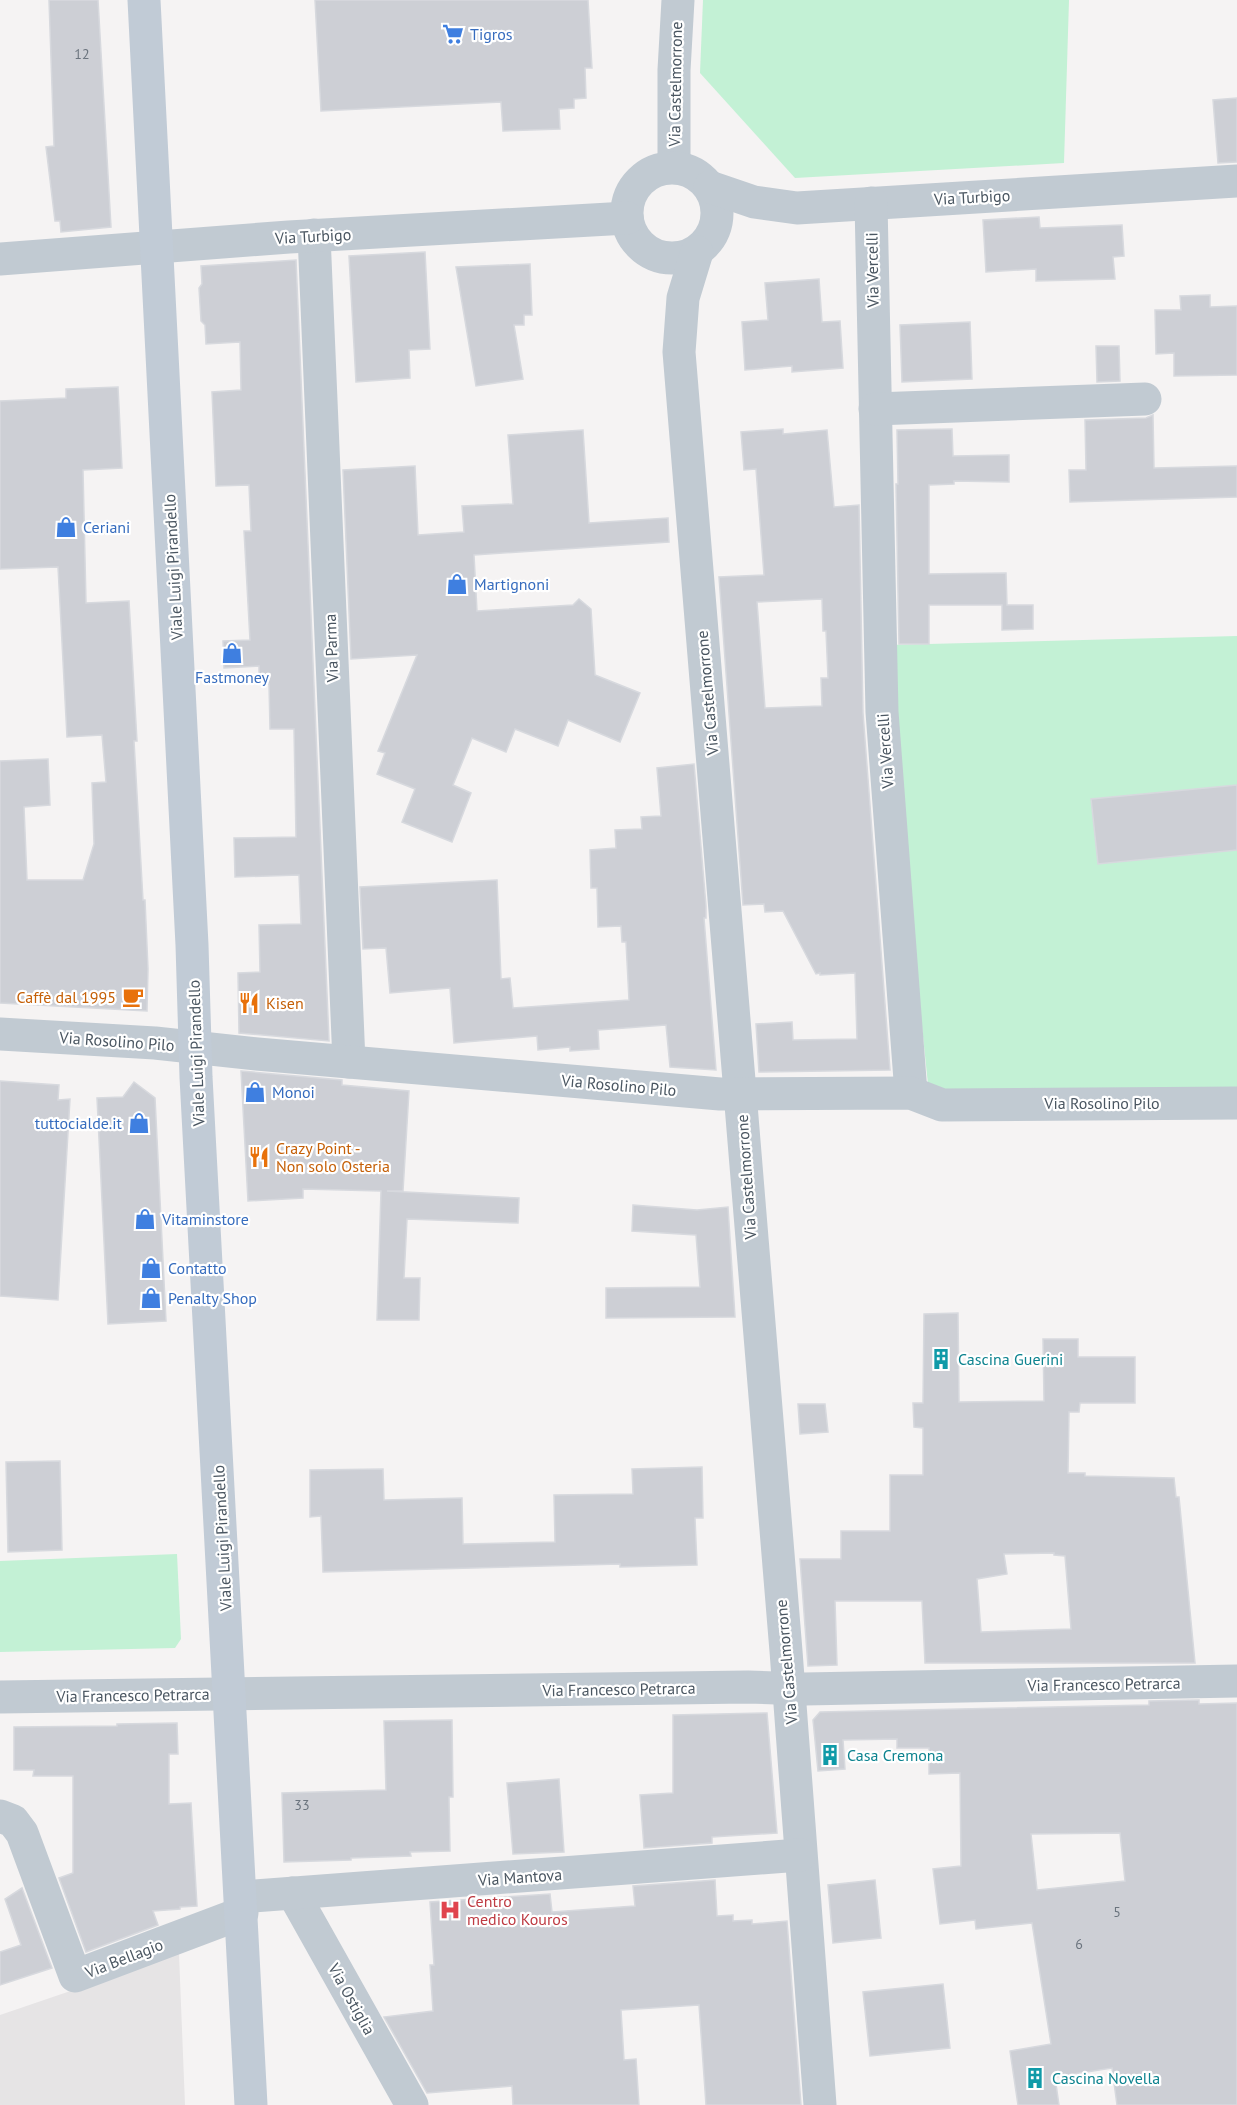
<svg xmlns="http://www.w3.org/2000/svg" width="1237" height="2105" font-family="'PT Sans',sans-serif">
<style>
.education{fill:#e6e4e5}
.green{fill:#c3f1d5}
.building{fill:#cdcfd5;stroke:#d7d9de;stroke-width:1.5;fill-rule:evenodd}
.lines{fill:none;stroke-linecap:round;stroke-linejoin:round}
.street{stroke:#c1cad2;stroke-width:33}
.secondary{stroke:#c1cbd6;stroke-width:33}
.labels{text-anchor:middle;stroke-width:4.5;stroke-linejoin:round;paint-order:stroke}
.number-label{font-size:14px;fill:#6b747e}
.shop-label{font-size:16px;fill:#366cbe;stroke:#fff;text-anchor:start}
.street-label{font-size:16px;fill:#4a5661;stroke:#fff}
.food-label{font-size:16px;fill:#c56008;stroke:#fff;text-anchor:start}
.culture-label{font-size:16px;fill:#0d838f;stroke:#fff;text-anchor:start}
.health-label{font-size:16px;fill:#be3a42;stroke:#fff;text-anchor:start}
</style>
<rect width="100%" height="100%" fill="#f5f3f3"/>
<!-- education -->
<polygon class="education" points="179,1954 185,2105 0,2105 0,2015"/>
<!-- green -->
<g class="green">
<polygon points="703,0 1069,0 1064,163 795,178 700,73"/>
<polygon points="1237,636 1237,1092 946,1095 928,1084 901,827 888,645"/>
<polygon points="177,1554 181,1639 175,1648 0,1652 0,1561"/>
</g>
<!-- building -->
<g class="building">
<polygon points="49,0 98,0 111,227 61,232 60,221 55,221 46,147 54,146"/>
<polygon points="315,0 588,0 592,68 585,68 586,98 574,99 574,108 559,109 560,129 503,131 501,102 321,111"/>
<polygon points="1237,98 1237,162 1218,163 1213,100"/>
<polygon points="1039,217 1040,228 1122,225 1124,256 1113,257 1115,279 1036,281 1036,269 986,272 983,220"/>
<polygon points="425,252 430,349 409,350 410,378 356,382 349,256"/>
<polygon points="296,260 329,1041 239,1033 238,973 260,972 259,925 301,924 299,875 235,877 234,838 296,837 294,729 270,729 269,684 259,684 259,666 224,668 223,641 250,640 244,531 251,531 249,485 216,486 212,392 241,390 240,342 206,344 205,325 201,321 199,288 202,284 201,266"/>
<polygon points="530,264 532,315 524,315 524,325 514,325 523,379 476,386 456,267"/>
<polygon points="819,279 822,322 840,321 843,368 792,372 792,366 745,370 742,322 768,320 765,283"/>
<polygon points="1210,295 1210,307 1237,306 1237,375 1174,376 1174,353 1156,354 1155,310 1181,310 1180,296"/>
<polygon points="970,322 972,379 902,382 900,325"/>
<polygon points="1096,346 1119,346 1120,381 1097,382"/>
<polygon points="118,387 122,468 83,470 86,603 129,601 137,741 134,741 143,900 145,900 148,969 147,1011 0,1003 0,761 48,759 50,805 24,807 27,880 83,880 94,844 92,783 106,782 102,735 67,737 58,567 0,569 0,401 66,398 66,389"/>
<polygon points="1153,415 1154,468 1237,466 1237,497 1070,502 1069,470 1086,470 1085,420 1146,418"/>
<path d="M783,429V434L827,430L834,507L859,505L863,713L890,1070L759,1072L756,1024L792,1022L793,1040L857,1039L855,973L820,975V973L816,974L783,911L765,912L764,904L743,905L719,577L764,575L756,469L744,470L741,432ZM822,599L823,631H826L828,678H821L822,706L765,708L757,602Z"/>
<polygon points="952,429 953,456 1009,455 1009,482 954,481 954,484 929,485 929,574 1006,573 1007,605 1033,605 1033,629 1002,630 1002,605 929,605 929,644 899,644 896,484 898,484 897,430"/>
<polygon points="583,430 589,523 668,518 669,542 474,555 477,611 573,605 579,599 591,609 595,675 640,693 620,742 568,720 558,746 515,729 506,752 472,738 453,785 471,793 452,842 402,822 415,789 377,774 385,753 378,751 417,655 351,659 343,470 415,466 418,535 464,532 462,506 513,504 508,435"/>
<polygon points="694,764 706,906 706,918 704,918 716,1070 670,1067 666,1025 598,1030 599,1049 570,1051 570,1047 538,1050 537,1036 454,1043 450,988 390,993 386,948 363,949 360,887 497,880 501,979 510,978 513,1008 629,1000 626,942 622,942 621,926 598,927 597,888 591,888 590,850 616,848 615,830 642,829 641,817 661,816 657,768"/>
<polygon points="1237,785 1237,850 1098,864 1091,799"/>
<polygon points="241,1071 342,1080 342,1085 409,1091 403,1191 387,1191 519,1198 518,1223 407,1219 404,1278 420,1278 419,1320 377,1320 381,1191 303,1189 303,1198 248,1201"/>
<polygon points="0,1081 59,1085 58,1100 70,1099 58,1300 0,1296"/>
<polygon points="134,1082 155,1098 166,1321 108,1324 97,1098 123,1097"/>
<polygon points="633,1205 697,1210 728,1207 735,1317 606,1318 606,1288 700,1287 696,1235 632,1231"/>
<path d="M958,1313L959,1402L1044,1401L1043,1339H1078V1357H1135V1403H1080L1079,1412H1069L1068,1473H1085V1476L1174,1478L1176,1497H1179L1195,1663H925L922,1601H835L837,1665L808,1666L800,1559H841V1531H890V1475H923V1428L914,1427L913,1403H923L924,1314ZM1054,1553V1555L1065,1556L1071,1629L981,1632L977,1579L1007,1574L1004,1554Z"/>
<polygon points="798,1404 825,1404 828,1432 800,1434"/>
<polygon points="60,1461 62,1550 8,1552 6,1462"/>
<polygon points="702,1467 703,1518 695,1518 697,1565 620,1567 620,1564 323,1572 321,1516 310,1517 310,1470 383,1469 384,1500 462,1498 463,1544 555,1542 554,1495 633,1494 632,1469"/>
<path d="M1199,1700V1704L1237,1703V2105H1117L1112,2068L1055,2077L1059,2105H1018L1010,2051L1051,2044L1032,1923L976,1929L975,1920L940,1924L933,1869L961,1866L960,1773L929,1774V1748H897V1739L843,1740L845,1769L818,1771L813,1720L820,1712L1149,1705V1701ZM1120,1833L1125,1881L1037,1890L1031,1834Z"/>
<polygon points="767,1713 777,1833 712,1837 712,1843 644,1848 640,1795 673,1793 673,1715"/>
<polygon points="452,1720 453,1797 449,1797 450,1851 410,1852 411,1856 351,1858 351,1860 284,1862 282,1793 386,1790 384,1721"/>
<polygon points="177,1723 178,1754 169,1754 169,1804 191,1803 197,1906 180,1907 180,1909 153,1911 158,1925 86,1952 59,1878 73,1873 73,1776 33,1776 34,1770 14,1770 14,1727 117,1726 117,1724"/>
<polygon points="559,1779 564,1852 513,1854 507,1783"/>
<polygon points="715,1880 717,1916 733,1915 733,1921 752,1920 752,1924 787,1921 801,2105 706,2105 699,2005 621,2010 624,2060 636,2059 639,2105 513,2105 512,2086 427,2093 384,2017 433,2011 430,1965 434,1965 430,1902 550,1894 552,1912 635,1906 633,1886"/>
<polygon points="875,1880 881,1938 833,1943 828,1885"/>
<polygon points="22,1888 52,1968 0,1985 0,1952 21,1945 5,1899"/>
<polygon points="943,1984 950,2048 870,2056 863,1992"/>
</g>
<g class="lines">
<!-- street -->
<g class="street">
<polyline points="674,167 674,70 678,0"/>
<circle cx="672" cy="213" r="45"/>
<polyline points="710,187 754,202 797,208 1237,181"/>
<polyline points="871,203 882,712 911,1093"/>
<polyline points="314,235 349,1062"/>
<polyline points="697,252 683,298 679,352 786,1651 820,2105"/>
<polyline points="0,259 289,237 627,218"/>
<polyline points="875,409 1145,399"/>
<polyline points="0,1034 155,1043 257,1054 720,1094 911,1093 942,1105 1237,1103"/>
<polyline points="0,1697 748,1687 804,1689 1237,1681"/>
<polyline points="0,1816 13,1821 22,1833 75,1976 242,1913"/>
<polyline points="293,1893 412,2105"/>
<polyline points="241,1897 800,1855"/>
</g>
<!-- secondary -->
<polyline class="secondary" points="144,0 192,945 196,1077 251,2105"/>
</g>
<!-- icons -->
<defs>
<symbol id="supermarket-bare" viewBox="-9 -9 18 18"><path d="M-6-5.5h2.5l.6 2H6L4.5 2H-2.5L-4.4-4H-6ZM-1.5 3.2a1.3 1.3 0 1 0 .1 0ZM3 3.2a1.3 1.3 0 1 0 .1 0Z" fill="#3f7fe0" stroke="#fff" stroke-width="2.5" paint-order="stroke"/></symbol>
<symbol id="shop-bare" viewBox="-9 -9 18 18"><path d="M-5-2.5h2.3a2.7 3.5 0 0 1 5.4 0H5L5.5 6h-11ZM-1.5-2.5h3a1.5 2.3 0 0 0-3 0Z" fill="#3f7fe0" stroke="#fff" stroke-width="2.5" paint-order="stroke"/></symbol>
<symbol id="cafe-bare" viewBox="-9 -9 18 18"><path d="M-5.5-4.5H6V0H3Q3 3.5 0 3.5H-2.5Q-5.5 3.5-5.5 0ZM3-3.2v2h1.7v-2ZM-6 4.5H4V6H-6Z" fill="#e8710a" stroke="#fff" stroke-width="2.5" paint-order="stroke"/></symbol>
<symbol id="restaurant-bare" viewBox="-9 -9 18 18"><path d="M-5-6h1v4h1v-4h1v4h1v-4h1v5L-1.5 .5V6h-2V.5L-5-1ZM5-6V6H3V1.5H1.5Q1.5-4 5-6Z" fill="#e8710a" stroke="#fff" stroke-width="2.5" paint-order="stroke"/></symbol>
<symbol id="building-bare" viewBox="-9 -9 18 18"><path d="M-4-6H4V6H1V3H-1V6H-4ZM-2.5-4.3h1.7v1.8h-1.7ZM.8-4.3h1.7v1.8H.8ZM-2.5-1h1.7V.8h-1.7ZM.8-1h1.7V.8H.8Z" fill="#0f9aa8" stroke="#fff" stroke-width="2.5" paint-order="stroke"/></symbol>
<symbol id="hospital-bare" viewBox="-9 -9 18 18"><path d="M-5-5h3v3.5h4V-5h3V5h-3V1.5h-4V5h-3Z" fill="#e0444e" stroke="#fff" stroke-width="2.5" paint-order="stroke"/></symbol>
</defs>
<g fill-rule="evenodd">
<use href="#supermarket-bare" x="438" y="19" width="30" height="30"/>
<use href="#shop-bare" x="51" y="512" width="30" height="30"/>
<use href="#shop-bare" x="442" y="569" width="30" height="30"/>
<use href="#shop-bare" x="217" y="638" width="30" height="30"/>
<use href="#cafe-bare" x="118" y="982" width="30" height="30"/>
<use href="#restaurant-bare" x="234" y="988" width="30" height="30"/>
<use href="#shop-bare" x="240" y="1077" width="30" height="30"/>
<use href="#shop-bare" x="124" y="1108" width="30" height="30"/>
<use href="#restaurant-bare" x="244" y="1142" width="30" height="30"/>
<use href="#shop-bare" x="130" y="1204" width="30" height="30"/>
<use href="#shop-bare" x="136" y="1253" width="30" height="30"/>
<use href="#shop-bare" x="136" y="1283" width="30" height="30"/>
<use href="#building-bare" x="926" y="1344" width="30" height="30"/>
<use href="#building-bare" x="815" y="1740" width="30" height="30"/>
<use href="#hospital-bare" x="435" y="1895" width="30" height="30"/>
<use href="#building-bare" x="1020" y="2063" width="30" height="30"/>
</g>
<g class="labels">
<!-- number labels -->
<g class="number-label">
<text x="82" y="59">12</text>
<text x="302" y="1810">33</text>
<text x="1117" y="1917">5</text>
<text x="1079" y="1949">6</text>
</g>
<!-- shop labels -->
<g class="shop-label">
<text x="470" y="40">Tigros</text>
<text x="83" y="533">Ceriani</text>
<text x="474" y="590">Martignoni</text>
<text x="232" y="683" text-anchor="middle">Fastmoney</text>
<text x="272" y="1098">Monoi</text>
<text x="122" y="1129" text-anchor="end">tuttocialde.it</text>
<text x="162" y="1225">Vitaminstore</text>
<text x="168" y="1274">Contatto</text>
<text x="168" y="1304">Penalty Shop</text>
</g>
<!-- street labels -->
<g class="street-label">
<text transform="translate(675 84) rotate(-89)" y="6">Via Castelmorrone</text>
<text transform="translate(972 197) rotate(-3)" y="6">Via Turbigo</text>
<text transform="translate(313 236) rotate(-3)" y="6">Via Turbigo</text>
<text transform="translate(872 270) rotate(-91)" y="6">Via Vercelli</text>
<text transform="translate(173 567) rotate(-93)" y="6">Viale Luigi Pirandello</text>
<text transform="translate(331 648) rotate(-92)" y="6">Via Parma</text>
<text transform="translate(707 693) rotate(-95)" y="6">Via Castelmorrone</text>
<text transform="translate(885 751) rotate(-94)" y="6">Via Vercelli</text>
<text transform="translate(117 1041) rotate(4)" y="6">Via Rosolino Pilo</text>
<text transform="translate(196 1053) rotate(-92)" y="6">Viale Luigi Pirandello</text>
<text transform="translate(619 1085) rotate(5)" y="6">Via Rosolino Pilo</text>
<text x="1102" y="1109">Via Rosolino Pilo</text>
<text transform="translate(746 1177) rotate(-94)" y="6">Via Castelmorrone</text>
<text transform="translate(222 1538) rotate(-93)" y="6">Viale Luigi Pirandello</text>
<text transform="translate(786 1662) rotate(-95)" y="6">Via Castelmorrone</text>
<text transform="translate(1104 1684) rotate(-1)" y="6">Via Francesco Petrarca</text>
<text transform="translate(619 1689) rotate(-1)" y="6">Via Francesco Petrarca</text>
<text transform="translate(133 1695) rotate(-1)" y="6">Via Francesco Petrarca</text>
<text transform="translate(520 1877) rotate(-4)" y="6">Via Mantova</text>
<text transform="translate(124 1958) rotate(-21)" y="6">Via Bellagio</text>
<text transform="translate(352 1999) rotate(61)" y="6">Via Ostiglia</text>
</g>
<!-- food labels -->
<g class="food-label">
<text x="116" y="1003" text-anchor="end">Caffè dal 1995</text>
<text x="266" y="1009">Kisen</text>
<text x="276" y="1154">Crazy Point -<tspan x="276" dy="18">Non solo Osteria</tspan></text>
</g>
<!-- culture labels -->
<g class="culture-label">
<text x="958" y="1365">Cascina Guerini</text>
<text x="847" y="1761">Casa Cremona</text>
<text x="1052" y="2084">Cascina Novella</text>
</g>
<!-- health labels -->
<g class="health-label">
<text x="467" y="1907">Centro<tspan x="467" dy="18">medico Kouros</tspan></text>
</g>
</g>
</svg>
